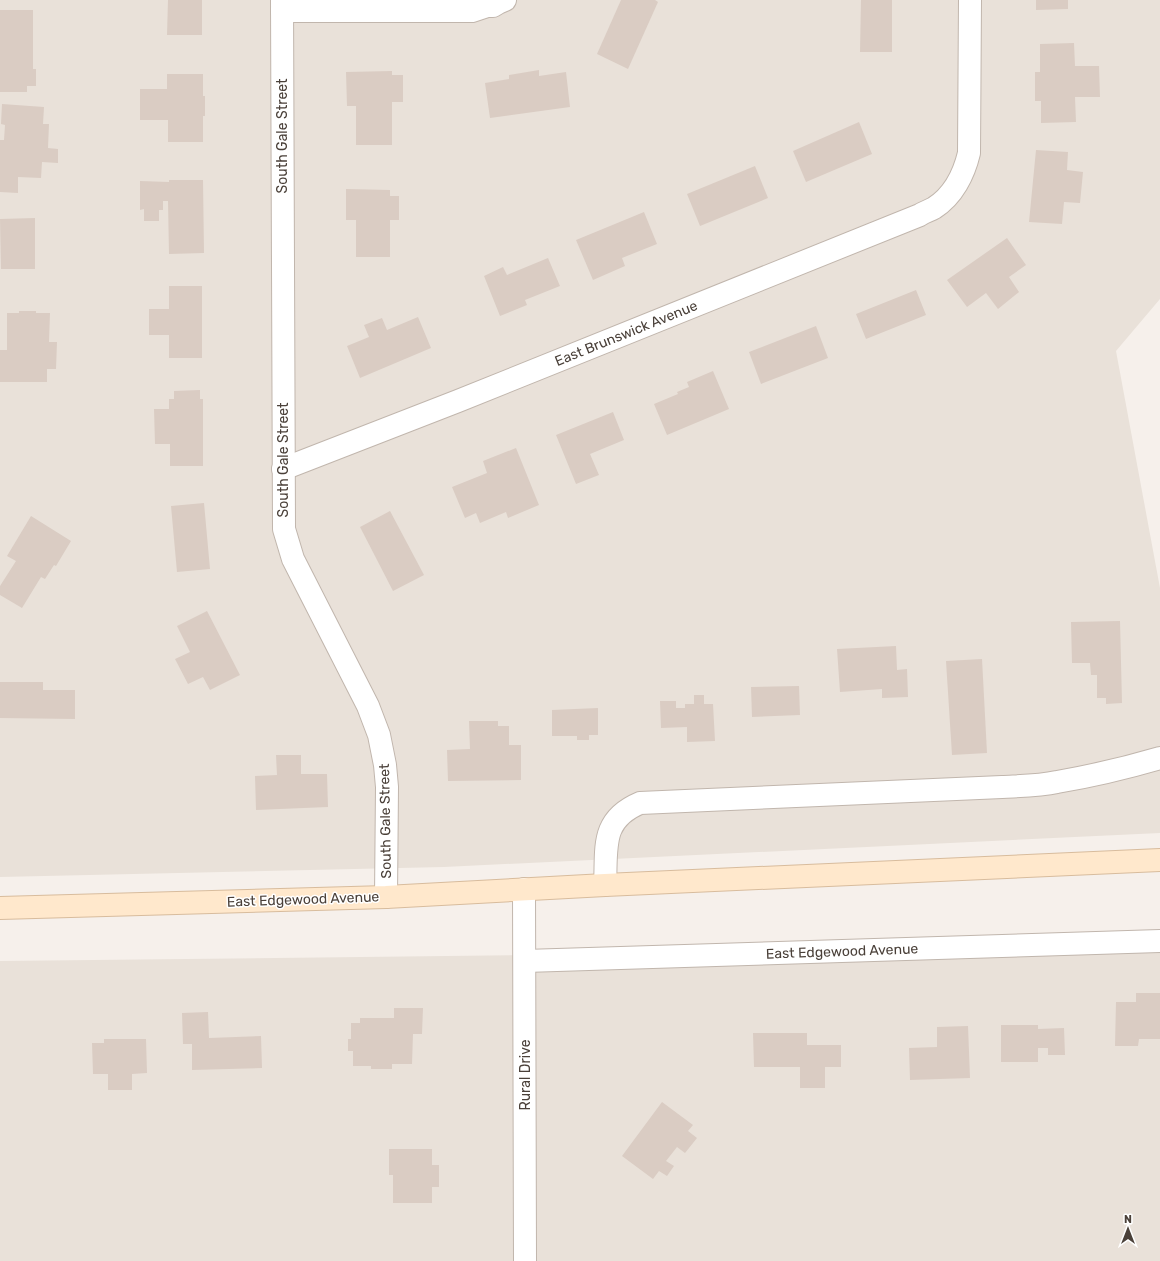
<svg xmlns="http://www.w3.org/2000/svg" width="1160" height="1261" font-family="Rubik,sans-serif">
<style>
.residential{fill:#e9e1d9}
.building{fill:#daccc3}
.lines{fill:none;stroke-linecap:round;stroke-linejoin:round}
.minor-casing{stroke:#c1b6ad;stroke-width:24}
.secondary-casing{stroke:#d8bc9d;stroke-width:24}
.minor{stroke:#fff;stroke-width:22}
.secondary{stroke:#ffe8cc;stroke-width:22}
.labels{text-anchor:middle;stroke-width:3;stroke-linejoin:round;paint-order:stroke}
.street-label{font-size:14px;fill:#4a4039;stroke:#fff}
</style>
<rect width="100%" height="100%" fill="#f6f0eb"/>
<!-- residential -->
<g class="residential">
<polygon points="0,0 1160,0 1160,299 1116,351 1160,588 1160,833 444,867 0,877"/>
<polygon points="1160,948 1160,1261 0,1261 0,961"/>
</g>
<!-- building -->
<g class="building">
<polygon points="168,0 202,0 202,35 167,35"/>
<polygon points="621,0 655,0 658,2 628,69 597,54"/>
<polygon points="861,0 892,0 892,52 860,52"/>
<polygon points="1036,0 1068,0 1068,9 1036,10"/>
<polygon points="0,10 33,10 33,69 36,69 36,86 27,86 27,92 0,92"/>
<polygon points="1074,43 1075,66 1099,66 1100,97 1075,97 1076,122 1041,123 1041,101 1035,101 1035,72 1040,72 1040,44"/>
<polygon points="539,70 539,76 566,72 570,107 490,118 485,83 509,79 509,75"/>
<polygon points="392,71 392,75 403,75 403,102 392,102 392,145 356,145 356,106 347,106 346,72"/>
<polygon points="167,74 203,74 203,96 205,96 205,116 203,116 203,142 168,142 168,120 140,120 140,89 167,89"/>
<polygon points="2,104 44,107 43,124 49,124 48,148 58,149 58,163 42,162 41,178 18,177 18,193 0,192 0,140 4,140 5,125 1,124"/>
<polygon points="859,122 872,154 806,182 793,151"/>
<polygon points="1036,150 1068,152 1067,170 1083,172 1080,203 1064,202 1062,224 1029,222"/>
<polygon points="755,166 768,198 700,226 687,194"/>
<polygon points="169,180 203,180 204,253 169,254 168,201 163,201 163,210 159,210 159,221 144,221 144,209 140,210 140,181 169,182"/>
<polygon points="346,189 390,190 390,196 399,196 399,220 390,220 390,257 356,257 356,220 346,220"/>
<polygon points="644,212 657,244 622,258 625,266 593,280 576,240"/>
<polygon points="35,218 35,269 1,269 0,219"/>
<polygon points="1007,238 1026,265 1009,277 1019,292 998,309 986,293 967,307 947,280"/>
<polygon points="548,258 560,286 525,300 527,305 500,316 484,276 503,267 507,275"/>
<polygon points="169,286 202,286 202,358 169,358 169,335 149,335 149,309 169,309"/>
<polygon points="916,290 926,315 866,339 856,314"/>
<polygon points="19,311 36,311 36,313 50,313 49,342 57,342 56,369 47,369 47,382 0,382 0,350 7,350 7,313 19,313"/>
<polygon points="418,317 431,348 360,378 347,346 369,337 364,325 382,318 387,330"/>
<polygon points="816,326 828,358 761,384 749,352"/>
<polygon points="713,371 729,409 667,435 654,404 678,394 677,392 689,387 687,382"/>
<polygon points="200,390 200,399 203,399 203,466 170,466 170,444 155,444 154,409 169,409 169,399 174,399 174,391"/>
<polygon points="613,412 624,440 590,454 599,475 576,484 556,435"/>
<polygon points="516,448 539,505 508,518 506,512 480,523 476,513 465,518 452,487 487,473 483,461"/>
<polygon points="204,503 210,569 177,572 171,506"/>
<polygon points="390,511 424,575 393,591 360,527"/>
<polygon points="31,516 71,541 56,566 54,565 45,579 41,577 22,608 0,595 0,586 16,561 7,556"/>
<polygon points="207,611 240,675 210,690 203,677 188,684 175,659 190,652 177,626"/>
<polygon points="1120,621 1122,703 1106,704 1106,698 1097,698 1097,675 1091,675 1090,663 1072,663 1071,622"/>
<polygon points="896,646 897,670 907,669 908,697 882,698 882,689 840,692 837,649"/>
<polygon points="982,659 987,753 952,755 946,661"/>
<polygon points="0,682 43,682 43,690 75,690 75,719 0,718"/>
<polygon points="799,686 800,715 752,717 751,687"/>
<polygon points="694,695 704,695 704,704 713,704 715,741 687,742 687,727 661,728 660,701 676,701 676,708 685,708 685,704 694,704"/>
<polygon points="598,708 598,735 589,735 589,740 577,740 577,736 552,736 552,710"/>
<polygon points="469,721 498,721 498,726 509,726 509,745 521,745 521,780 448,781 447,750 470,749"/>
<polygon points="276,755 301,755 301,774 327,774 328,807 256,810 255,776 277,775"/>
<polygon points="1136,993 1160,993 1160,1039 1139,1039 1138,1046 1115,1046 1116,1002 1136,1002"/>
<polygon points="394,1008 423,1008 422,1034 413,1034 412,1064 392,1064 392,1069 371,1069 371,1066 353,1066 353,1051 348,1051 348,1039 351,1039 351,1023 360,1023 360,1018 394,1018"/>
<polygon points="208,1012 209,1038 261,1036 262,1068 192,1070 192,1044 183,1044 182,1013"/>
<polygon points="1001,1025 1038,1025 1038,1029 1064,1028 1065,1055 1048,1055 1048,1048 1038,1048 1038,1062 1001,1062"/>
<polygon points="968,1026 970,1078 910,1080 909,1048 937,1047 937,1027"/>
<polygon points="753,1033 807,1033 807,1045 841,1045 841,1067 825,1067 825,1088 800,1088 800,1067 754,1067"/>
<polygon points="104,1039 146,1039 147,1073 132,1074 132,1090 108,1090 108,1074 93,1074 92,1043 104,1043"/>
<polygon points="662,1102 693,1125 688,1131 697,1138 685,1153 677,1147 666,1161 674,1166 667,1176 659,1171 653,1179 622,1156"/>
<polygon points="389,1149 432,1149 432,1165 439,1165 439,1187 432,1187 432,1203 393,1203 393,1175 389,1175"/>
</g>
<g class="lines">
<defs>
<g id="minor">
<polyline points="282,0 284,529 293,559 368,706 379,735 385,765 387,787 386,897"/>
<polyline points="282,11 472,11 487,6 493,6 498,3 505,0"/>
<path d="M283,469L458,401L920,215C924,212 929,211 934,208C953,196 964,174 969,153L970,0"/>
<path d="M605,885C607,848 600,820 640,803L1002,787C1020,786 1039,786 1057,782C1092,776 1126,768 1160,758"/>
<polyline points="524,889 525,1261"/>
<polyline points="525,961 1160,941"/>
</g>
<polyline id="secondary" points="0,908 386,897 605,885 1160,860"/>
</defs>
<!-- minor casing -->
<use href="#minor" class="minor-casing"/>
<!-- secondary casing -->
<use href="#secondary" class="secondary-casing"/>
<!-- minor -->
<use href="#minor" class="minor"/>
<!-- secondary -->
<use href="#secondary" class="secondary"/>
</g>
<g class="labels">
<!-- street labels -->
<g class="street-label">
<text transform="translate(282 136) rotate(-90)" y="5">South Gale Street</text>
<text transform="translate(626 333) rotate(-22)" y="5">East Brunswick Avenue</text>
<text transform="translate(283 460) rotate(-90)" y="5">South Gale Street</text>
<text transform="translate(385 821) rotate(-91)" y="5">South Gale Street</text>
<text transform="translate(303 899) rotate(-2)" y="5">East Edgewood Avenue</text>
<text transform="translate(842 951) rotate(-2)" y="5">East Edgewood Avenue</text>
<text transform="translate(525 1075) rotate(-90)" y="5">Rural Drive</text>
</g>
</g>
<!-- north arrow -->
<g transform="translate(1128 1229)" stroke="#ffffff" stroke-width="3" paint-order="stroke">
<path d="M0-3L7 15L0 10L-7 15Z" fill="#4a4039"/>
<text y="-6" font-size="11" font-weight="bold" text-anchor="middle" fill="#4a4039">N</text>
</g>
</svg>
